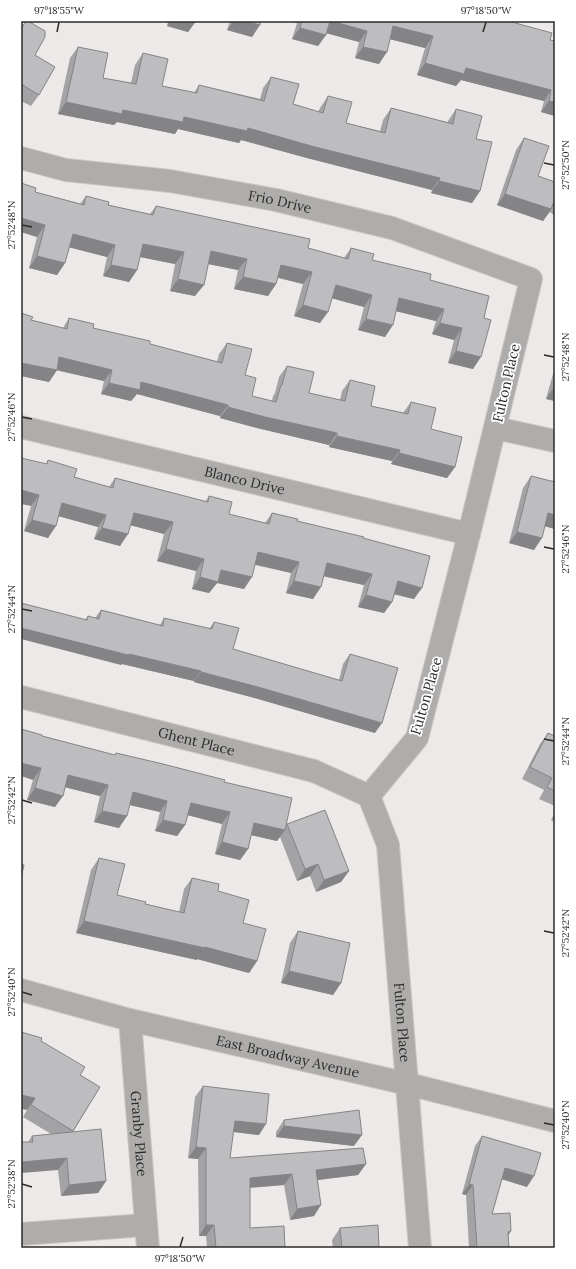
<svg xmlns="http://www.w3.org/2000/svg" width="576" height="1269" font-family="Lora,serif">
<style>
.lines{fill:none;stroke-linecap:round;stroke-linejoin:round}
.minor-casing{stroke:#cac7c6;stroke-width:24}
.minor{stroke:#aeadac;stroke-width:22}
.wall{fill:#a3a3a5}
.shaded-wall{fill:#848486}
.building{fill:#bdbdc0;stroke:#848486}
.ticks{fill:none;stroke:#2c2b2a;stroke-width:1.5}
.labels{text-anchor:middle;stroke-width:3.5;stroke-linejoin:round;paint-order:stroke}
.street-label{font-size:14px;fill:#2c2b2a;stroke:#fff}
.neatline{fill:none;stroke:#2c2b2a;stroke-width:1.5}
.ticks-label{font-size:10px;text-anchor:middle;fill:#2c2b2a}
</style>
<rect width="100%" height="100%" fill="#ede9e8"/>
<g class="lines">
<defs>
<g id="minor">
<path id="s1" d="M21,158L66,170L170,181L276,200L392,228L531,279L469,534L417,738L369,796L388,845L420,1248"/>
<path id="s2" d="M21,427L469,534"/>
<polyline points="495,428 555,441"/>
<path id="s3" d="M21,697L314,771L369,796"/>
<path id="s4" d="M21,990L130,1020L408,1084L555,1121"/>
<path id="s5" d="M130,1020L148,1248"/>
<polyline points="21,1234 145,1225"/>
</g>
</defs>
<!-- minor casing -->
<use href="#minor" class="minor-casing"/>
<!-- minor -->
<use href="#minor" class="minor"/>
</g>
<!-- wall -->
<g class="wall">
<polygon points="26,21 35,55 39,95 31,106 21,101 21,28"/>
<polygon points="168,21 196,21 188,32 167,26"/>
<polygon points="230,21 261,21 252,37 227,30"/>
<polygon points="290,21 508,21 550,40 555,116 541,112 544,101 461,80 456,86 417,75 425,48 390,39 379,64 355,58 359,42 326,33 326,35 318,46 292,39 297,23"/>
<polygon points="78,47 103,78 131,83 135,65 143,53 162,86 194,93 199,85 260,99 263,88 271,77 293,104 318,112 320,108 328,96 346,123 380,131 383,120 391,108 447,123 448,121 456,109 476,139 480,191 472,203 431,193 432,190 307,158 241,140 239,143 178,129 175,134 117,122 114,125 58,114 70,58"/>
<polygon points="524,138 538,176 555,182 555,216 550,212 543,221 497,205 516,150"/>
<polygon points="21,183 35,192 80,204 86,196 108,205 150,214 156,206 344,258 351,248 372,260 430,280 489,296 473,369 448,363 454,340 432,334 436,321 396,311 385,337 358,330 364,307 332,298 320,323 294,316 303,284 278,278 276,284 268,296 234,289 238,270 208,264 195,296 170,291 175,264 140,257 137,270 129,282 103,276 107,257 69,247 65,263 57,275 29,268 37,237 21,232"/>
<polygon points="21,313 31,320 63,328 69,318 93,328 150,344 217,362 219,354 227,343 245,375 252,396 272,401 273,396 275,393 279,377 287,366 309,393 340,400 342,391 350,380 371,406 403,413 411,402 431,429 455,467 447,478 391,464 392,461 329,447 329,445 257,428 220,418 220,416 137,394 131,401 101,394 104,381 57,370 49,382 21,376"/>
<polygon points="555,371 555,401 546,399 553,374"/>
<polygon points="48,460 74,477 109,487 115,478 205,502 209,496 229,514 265,523 272,513 297,521 363,538 414,599 394,594 392,602 384,613 358,607 364,585 323,576 313,599 286,593 291,573 255,565 244,589 217,583 209,593 192,589 196,571 157,561 164,534 130,525 120,546 94,539 98,527 59,516 48,538 24,531 31,506 46,464"/>
<polygon points="531,476 552,482 555,477 555,529 545,526 534,550 509,543 523,488"/>
<polygon points="101,610 160,625 164,618 209,629 214,622 233,649 339,680 343,664 350,654 375,733 251,697 194,682 194,681 122,664 121,665 85,620 88,616 95,618"/>
<polygon points="548,733 555,736 555,806 539,799 544,790 522,779 540,744"/>
<polygon points="42,736 114,755 116,753 224,782 285,827 287,824 349,871 341,882 316,892 310,876 297,881 280,837 277,841 251,835 248,849 240,860 215,854 222,824 188,815 185,825 177,836 155,831 160,812 130,805 119,828 94,822 100,796 65,787 55,807 27,800 33,780"/>
<polygon points="555,812 555,823 551,820"/>
<polygon points="99,858 117,895 145,904 179,912 184,889 192,878 218,891 243,923 257,961 249,973 197,959 197,960 76,933 91,870"/>
<polygon points="298,931 341,983 333,995 281,983 290,943"/>
<polygon points="41,1041 80,1075 100,1087 73,1132 106,1181 98,1193 61,1196 58,1170 28,1142 32,1136 51,1134 23,1117 27,1110"/>
<polygon points="203,1086 259,1135 233,1132 230,1158 366,1164 358,1175 318,1180 314,1216 290,1220 284,1185 250,1188 250,1228 285,1248 207,1248 206,1236 199,1236 198,1159 188,1158 195,1097"/>
<polygon points="284,1120 354,1146 276,1137 276,1132"/>
<polygon points="482,1136 527,1187 502,1179 492,1214 509,1248 469,1248 466,1195 462,1194 475,1146"/>
<polygon points="340,1228 379,1248 333,1248 332,1240"/>
</g>
<!-- shaded-wall -->
<g class="shaded-wall">
<polygon points="170,21 196,21 188,32 167,26"/>
<polygon points="234,21 243,21 260,25 252,37 227,30"/>
<polygon points="290,21 298,21 297,23"/>
<polygon points="330,21 331,21 367,31 359,42 322,32"/>
<polygon points="393,26 433,36 425,48 385,38"/>
<polygon points="300,28 326,35 318,46 292,39"/>
<polygon points="363,47 387,52 379,64 355,58"/>
<polygon points="425,63 466,68 551,90 544,101 461,80 456,86 417,75"/>
<polygon points="549,101 555,102 555,116 541,112"/>
<polygon points="66,102 123,110 184,117 248,128 440,178 432,190 307,158 241,140 239,143 178,129 175,134 117,122 114,125 58,114"/>
<polygon points="439,181 480,191 472,203 431,193"/>
<polygon points="505,194 551,209 543,221 497,205"/>
<polygon points="21,218 45,225 37,237 21,232"/>
<polygon points="73,234 115,245 107,257 64,246"/>
<polygon points="143,244 184,252 175,264 135,256"/>
<polygon points="211,251 247,259 238,270 203,263"/>
<polygon points="37,256 65,263 57,275 29,268"/>
<polygon points="111,265 137,270 129,282 103,276"/>
<polygon points="281,265 312,272 303,284 272,276"/>
<polygon points="243,277 276,284 268,296 234,289"/>
<polygon points="178,279 204,285 195,296 170,291"/>
<polygon points="336,285 372,295 364,307 327,297"/>
<polygon points="399,298 444,309 436,321 391,310"/>
<polygon points="303,305 328,312 320,323 294,316"/>
<polygon points="366,319 393,325 385,337 358,330"/>
<polygon points="440,323 462,328 454,340 432,334"/>
<polygon points="456,351 481,357 473,369 448,363"/>
<polygon points="59,357 112,370 104,381 51,369"/>
<polygon points="21,363 57,370 49,382 21,376"/>
<polygon points="141,382 228,405 220,416 137,394 131,401 101,394 109,383"/>
<polygon points="554,387 555,387 555,401 546,399"/>
<polygon points="228,407 337,433 329,445 257,428 220,418"/>
<polygon points="337,436 400,450 392,461 329,447"/>
<polygon points="399,453 455,467 447,478 391,464"/>
<polygon points="21,490 39,495 31,506 21,504"/>
<polygon points="62,503 106,515 98,527 54,515"/>
<polygon points="134,513 173,522 164,534 126,524"/>
<polygon points="548,513 555,515 555,529 540,525"/>
<polygon points="32,520 56,526 48,538 24,531"/>
<polygon points="102,528 128,534 120,546 94,539"/>
<polygon points="517,532 542,538 534,550 509,543"/>
<polygon points="166,549 204,559 196,571 157,561"/>
<polygon points="258,552 299,562 291,573 250,563"/>
<polygon points="327,563 372,574 364,585 318,575"/>
<polygon points="221,570 252,577 244,589 217,583 209,593 192,589 200,577"/>
<polygon points="294,581 321,587 313,599 286,593"/>
<polygon points="398,581 422,588 414,599 389,593"/>
<polygon points="366,595 392,602 384,613 358,607"/>
<polygon points="21,628 129,654 201,671 194,681 122,664 121,665 21,639"/>
<polygon points="201,672 258,687 382,723 375,733 251,697 194,682"/>
<polygon points="21,763 41,768 33,780 21,776"/>
<polygon points="68,775 108,785 100,796 60,786"/>
<polygon points="35,788 63,796 55,807 27,800"/>
<polygon points="133,792 167,801 160,812 125,804"/>
<polygon points="191,803 230,812 222,824 183,814"/>
<polygon points="102,811 127,816 119,828 94,822"/>
<polygon points="163,820 185,825 177,836 155,831"/>
<polygon points="254,823 285,830 277,841 246,834"/>
<polygon points="222,842 248,849 240,860 215,854"/>
<polygon points="318,864 310,876 297,881 305,869"/>
<polygon points="349,871 341,882 316,892 324,880"/>
<polygon points="84,921 205,947 257,961 249,973 197,959 197,960 76,933"/>
<polygon points="289,971 341,983 333,995 281,983"/>
<polygon points="21,1095 35,1098 27,1110 21,1109"/>
<polygon points="235,1121 266,1124 259,1135 227,1131"/>
<polygon points="284,1126 362,1135 354,1146 276,1137"/>
<polygon points="196,1147 206,1148 198,1159 188,1158"/>
<polygon points="67,1158 58,1170 21,1173 21,1162"/>
<polygon points="366,1164 358,1175 309,1181 316,1170"/>
<polygon points="505,1168 534,1176 527,1187 498,1178"/>
<polygon points="292,1174 284,1185 242,1188 250,1178"/>
<polygon points="106,1181 98,1193 61,1196 69,1185"/>
<polygon points="469,1184 473,1185 466,1195 462,1194"/>
<polygon points="321,1205 314,1216 290,1220 297,1209"/>
<polygon points="206,1225 214,1225 206,1236 199,1236"/>
<polygon points="511,1231 504,1242 508,1232"/>
</g>
<!-- building -->
<g class="building">
<polygon points="26,21 28,21 45,31 45,37 35,55 55,67 39,95 21,84 21,29"/>
<polygon points="243,21 261,21 260,25"/>
<polygon points="302,21 330,21 326,35 300,28"/>
<polygon points="331,21 508,21 552,33 550,40 555,41 555,102 549,101 551,90 466,68 464,74 425,63 433,36 393,26 387,52 363,47 367,31"/>
<polygon points="78,47 108,53 103,78 136,84 143,53 168,59 162,86 197,93 199,85 264,101 271,77 299,84 293,104 323,113 328,96 352,102 346,123 385,133 391,108 453,124 456,109 482,116 476,139 492,142 480,191 439,181 440,178 315,147 248,128 247,131 184,117 183,122 123,110 122,114 66,102"/>
<polygon points="524,138 549,146 538,176 555,182 555,199 551,209 505,194"/>
<polygon points="21,183 36,188 35,192 84,205 86,196 109,202 108,205 153,215 156,206 310,239 308,248 348,259 351,248 374,254 372,260 431,274 430,280 489,296 484,318 491,320 481,357 456,351 462,328 440,323 444,309 399,298 393,325 366,319 372,295 336,285 328,312 303,305 312,272 281,265 276,284 243,277 247,259 211,251 204,285 178,279 184,252 143,244 137,270 111,265 115,245 73,234 65,263 37,256 45,225 21,218"/>
<polygon points="21,313 33,317 31,320 67,329 69,318 94,324 93,328 150,341 150,344 222,363 227,343 252,349 245,375 256,378 252,396 276,402 281,385 282,385 287,366 314,372 309,393 345,401 350,380 375,386 371,406 408,414 411,402 436,408 431,429 462,437 455,467 399,453 400,450 337,436 337,433 265,417 228,407 228,405 141,382 140,390 109,383 112,370 59,357 57,370 21,363"/>
<polygon points="21,458 47,464 48,460 77,469 74,477 113,488 115,478 208,502 209,496 232,502 229,514 269,524 272,513 298,519 297,521 364,537 363,538 430,556 422,588 398,581 392,602 366,595 372,574 327,563 321,587 294,581 299,562 258,552 252,577 221,570 218,582 200,577 204,559 166,549 173,522 134,513 128,534 102,528 106,515 62,503 56,526 32,520 39,495 21,490"/>
<polygon points="531,476 555,482 555,515 548,513 542,538 517,532"/>
<polygon points="21,603 87,620 88,616 99,619 101,610 163,626 164,618 212,629 214,622 239,628 233,649 342,681 350,654 398,668 382,723 258,687 201,672 201,671 129,654 128,655 21,628"/>
<polygon points="21,729 42,735 42,736 115,755 116,753 163,764 225,780 224,782 292,798 285,830 254,823 248,849 222,842 230,812 191,803 185,825 163,820 167,801 133,792 127,816 102,811 108,785 68,775 63,796 35,788 41,768 21,763"/>
<polygon points="548,733 555,736 555,791 547,787 552,778 530,767"/>
<polygon points="325,810 349,871 324,880 318,864 305,869 287,824"/>
<polygon points="99,858 125,864 117,895 146,902 145,904 184,913 192,878 219,884 218,891 249,900 243,923 266,929 257,961 205,947 205,948 84,921"/>
<polygon points="21,864 24,865 21,878"/>
<polygon points="298,931 350,943 341,983 289,971"/>
<polygon points="21,1032 42,1038 41,1041 85,1067 80,1075 100,1087 73,1131 31,1105 35,1098 21,1095"/>
<polygon points="203,1086 269,1094 266,1124 235,1121 230,1158 363,1148 366,1164 316,1170 321,1205 297,1209 292,1174 250,1178 250,1228 284,1226 285,1248 216,1248 214,1225 206,1225 206,1148 196,1147"/>
<polygon points="359,1110 362,1135 284,1126 284,1120"/>
<polygon points="101,1129 106,1181 69,1185 67,1158 21,1162 21,1142 33,1142 32,1136"/>
<polygon points="482,1136 541,1153 534,1176 505,1168 492,1214 510,1213 511,1231 508,1232 509,1248 477,1248 473,1185 469,1184"/>
<polygon points="378,1225 379,1248 342,1248 340,1228"/>
</g>
<!-- ticks -->
<path class="ticks" d="M57,32L59,22M483,32L486,22M544,163L554,165M22,225L32,227M544,355L554,357M22,417L32,419M544,547L554,549M22,609L32,611M544,739L554,741M22,800L32,803M544,931L554,933M22,992L32,995M544,1123L554,1125M22,1184L32,1187M180,1247L183,1237"/>
<g class="labels">
<!-- street labels -->
<g class="street-label">
<text dy="5" stroke="none"><textPath href="#s1" startOffset="263">Frio Drive</textPath></text>
<text transform="translate(506 383) rotate(-77)" y="5">Fulton Place</text>
<text dy="5" stroke="none"><textPath href="#s2" startOffset="230">Blanco Drive</textPath></text>
<text transform="translate(426 696) rotate(-74)" y="5">Fulton Place</text>
<text dy="5" stroke="none"><textPath href="#s3" startOffset="181">Ghent Place</textPath></text>
<text dy="5" stroke="none"><textPath href="#s1" startOffset="1305">Fulton Place</textPath></text>
<text dy="5" stroke="none"><textPath href="#s4" startOffset="275">East Broadway Avenue</textPath></text>
<text dy="5" stroke="none"><textPath href="#s5" startOffset="114">Granby Place</textPath></text>
</g>
</g>
<!-- border -->
<rect width="576" height="1269" fill="none" stroke="#ffffff" stroke-width="44"/>
<rect x="22" y="22" width="532" height="1225" class="neatline"/>
<g class="ticks-label">
<text x="59" y="14">97°18'55"W</text>
<text x="486" y="14">97°18'50"W</text>
<text transform="translate(565 165) rotate(-90)" y="4">27°52'50"N</text>
<text transform="translate(11 225) rotate(-90)" y="4">27°52'48"N</text>
<text transform="translate(565 357) rotate(-90)" y="4">27°52'48"N</text>
<text transform="translate(11 417) rotate(-90)" y="4">27°52'46"N</text>
<text transform="translate(565 549) rotate(-90)" y="4">27°52'46"N</text>
<text transform="translate(11 609) rotate(-90)" y="4">27°52'44"N</text>
<text transform="translate(565 741) rotate(-90)" y="4">27°52'44"N</text>
<text transform="translate(11 800) rotate(-90)" y="4">27°52'42"N</text>
<text transform="translate(565 933) rotate(-90)" y="4">27°52'42"N</text>
<text transform="translate(11 992) rotate(-90)" y="4">27°52'40"N</text>
<text transform="translate(565 1125) rotate(-90)" y="4">27°52'40"N</text>
<text transform="translate(11 1184) rotate(-90)" y="4">27°52'38"N</text>
<text x="180" y="1262">97°18'50"W</text>
</g>
</svg>
